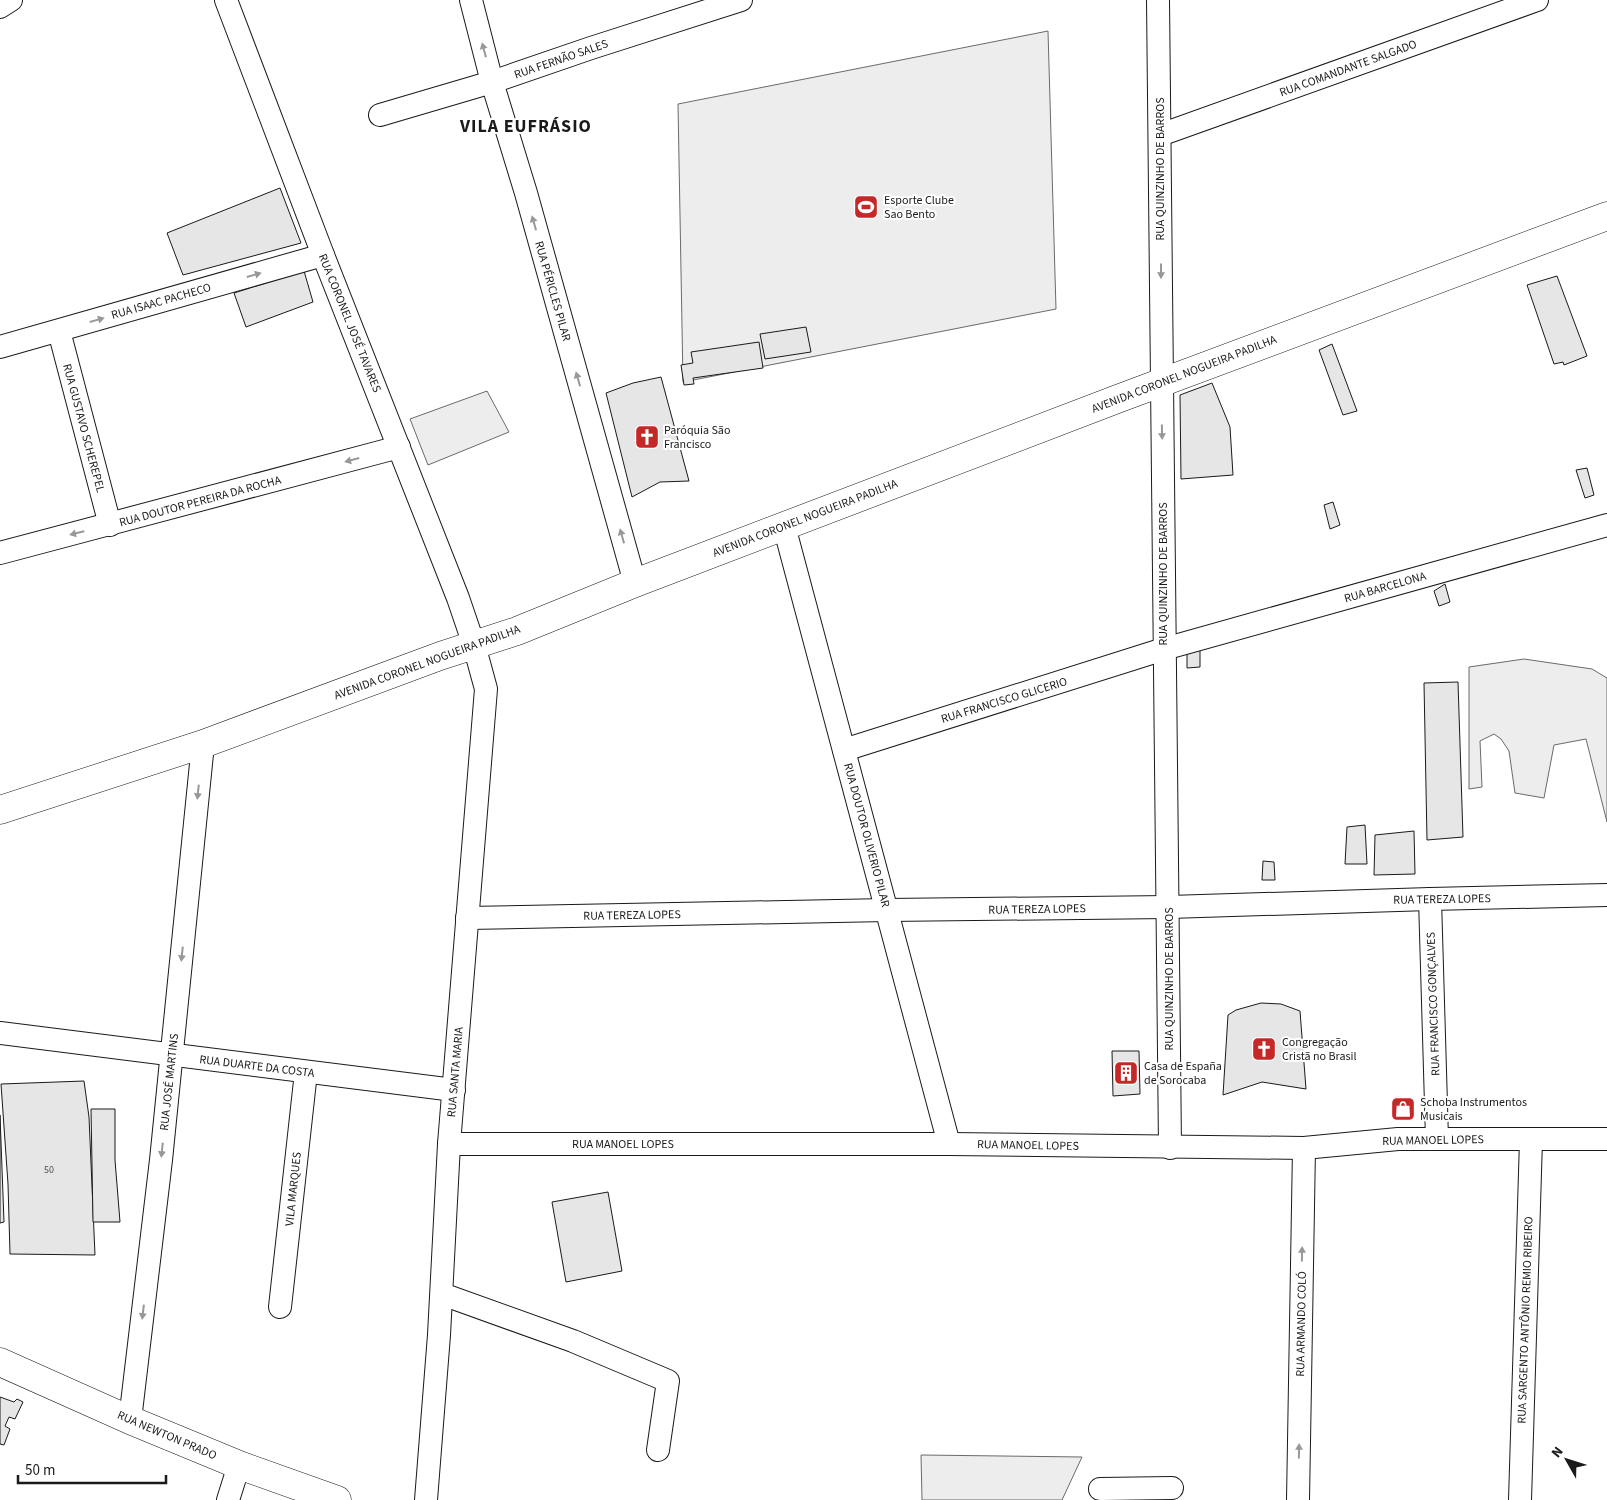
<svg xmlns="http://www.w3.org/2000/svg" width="1607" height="1500" font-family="'Source Sans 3',sans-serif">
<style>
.built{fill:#ededed;stroke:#6a6a6a}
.building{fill:#e6e6e6;stroke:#1a1a1a}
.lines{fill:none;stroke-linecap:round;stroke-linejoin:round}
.minor-casing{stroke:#1a1a1a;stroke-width:24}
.major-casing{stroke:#1a1a1a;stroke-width:29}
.minor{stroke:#fff;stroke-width:22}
.major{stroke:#fff;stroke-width:28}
.oneway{fill:#989898}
.labels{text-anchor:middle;stroke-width:4;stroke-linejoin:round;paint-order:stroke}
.number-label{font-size:10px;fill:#4d4d4d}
.street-label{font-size:12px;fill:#1a1a1a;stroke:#fff}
.poi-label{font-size:12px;fill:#1a1a1a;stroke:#fff;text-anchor:start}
.district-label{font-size:18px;font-weight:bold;letter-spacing:1px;fill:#1a1a1a;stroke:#fff}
</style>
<rect width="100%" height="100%" fill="#fff"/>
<!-- built -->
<g class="built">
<polygon points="1048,31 1056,309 683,382 678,104"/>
<polygon points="487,391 509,432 428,465 410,419"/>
<polygon points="1524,659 1592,669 1607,678 1607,822 1586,739 1554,745 1544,798 1515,793 1509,751 1501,739 1494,734 1480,741 1482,787 1469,789 1469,667"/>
<polygon points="921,1455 1082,1457 1062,1500 922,1500"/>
</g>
<!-- building -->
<g class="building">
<polygon points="280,188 301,243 183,275 167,233"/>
<polygon points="304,271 313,302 246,327 234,293"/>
<polygon points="1557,276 1587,356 1564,365 1563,362 1554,364 1527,285"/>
<polygon points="806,327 811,352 765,359 760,334"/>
<polygon points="759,342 763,368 693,378 694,384 684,385 681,365 693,363 691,352"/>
<polygon points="1332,344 1357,411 1343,415 1319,350"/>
<polygon points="661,377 689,481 660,482 632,497 606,393 633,383"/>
<polygon points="1212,383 1230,427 1233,475 1181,479 1180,395"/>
<polygon points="1587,468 1594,495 1585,498 1576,470"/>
<polygon points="1333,502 1340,525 1330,529 1324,505"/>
<polygon points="1445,584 1450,602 1439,606 1434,591"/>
<polygon points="1200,650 1200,667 1187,668 1187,651"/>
<polygon points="1458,682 1463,837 1427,840 1424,683"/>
<polygon points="1365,825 1367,864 1345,864 1347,827"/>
<polygon points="1414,831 1415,874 1374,875 1375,835"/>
<polygon points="1263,861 1274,862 1275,880 1262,880"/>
<polygon points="1261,1003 1281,1004 1300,1011 1306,1089 1262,1082 1223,1095 1228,1015 1236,1010"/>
<polygon points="1112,1051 1139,1051 1140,1094 1113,1096"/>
<polygon points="84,1081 89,1117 95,1255 10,1254 8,1184 1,1084"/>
<polygon points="91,1109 115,1109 115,1160 120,1222 93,1222"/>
<polygon points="0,1115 4,1222 0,1223"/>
<polygon points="608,1192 622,1271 566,1282 552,1202"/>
<polygon points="0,1397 14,1402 17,1399 23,1402 15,1419 9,1417 5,1426 10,1429 4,1445 0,1444"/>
</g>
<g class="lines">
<defs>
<g id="minor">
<polyline points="226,0 323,255 458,598 474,645 486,689 449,1144 439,1335 426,1500"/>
<polyline points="471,0 492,82 526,193 635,583"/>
<polyline points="1158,0 1170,1148"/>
<polyline points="0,7 11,0"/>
<polyline points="380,115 492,82 591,48 741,0"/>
<polyline points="1160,135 1537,0"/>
<polyline points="59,331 110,525"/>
<polyline points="0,347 323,255"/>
<polyline points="784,526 949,1144"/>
<polyline points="0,553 399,447"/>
<polyline points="844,750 1164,649 1607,525"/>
<polyline points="1430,899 1437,1139"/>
<polyline points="467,918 887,910 1169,907 1430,899 1607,895"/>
<polyline points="0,1033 454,1090"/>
<polyline points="449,1144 949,1144 1304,1148 1398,1139 1607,1139"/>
<polyline points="442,1294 573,1341 668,1381 658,1450"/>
<polyline points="280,1307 306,1072"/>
<polyline points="130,1420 161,1160 203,744"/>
<polyline points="1100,1489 1172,1488"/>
<polyline points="228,1500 239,1465"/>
<polyline points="1298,1500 1304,1148"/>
<polyline points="1520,1500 1531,1140"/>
</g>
<g id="major">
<polyline points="0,810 203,744 440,656 517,631 635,583 1120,398 1607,216"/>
<polyline points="0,1362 130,1420 239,1465 337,1500"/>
</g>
</defs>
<!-- minor casing -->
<use href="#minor" class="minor-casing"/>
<!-- major casing -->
<use href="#major" class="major-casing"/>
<!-- minor -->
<use href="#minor" class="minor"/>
<!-- major -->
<use href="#major" class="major"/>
</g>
<!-- one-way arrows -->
<defs><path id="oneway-solid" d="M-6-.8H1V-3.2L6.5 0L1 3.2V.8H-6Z" transform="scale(1.25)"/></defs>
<g class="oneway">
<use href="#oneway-solid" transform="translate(484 50) rotate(-105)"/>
<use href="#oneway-solid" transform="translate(534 223) rotate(-106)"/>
<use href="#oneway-solid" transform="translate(1161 271) rotate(90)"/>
<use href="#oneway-solid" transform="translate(254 275) rotate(-16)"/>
<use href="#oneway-solid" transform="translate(97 320) rotate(-16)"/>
<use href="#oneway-solid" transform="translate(578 379) rotate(-106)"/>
<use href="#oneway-solid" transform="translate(1162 432) rotate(89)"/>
<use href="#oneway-solid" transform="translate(352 460) rotate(165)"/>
<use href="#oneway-solid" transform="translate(77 533) rotate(166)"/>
<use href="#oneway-solid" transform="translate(622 536) rotate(-106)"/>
<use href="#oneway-solid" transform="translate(198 792) rotate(96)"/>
<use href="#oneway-solid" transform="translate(182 954) rotate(96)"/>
<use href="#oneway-solid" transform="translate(162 1150) rotate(96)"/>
<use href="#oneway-solid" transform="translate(1302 1254) rotate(-89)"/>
<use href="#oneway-solid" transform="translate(143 1312) rotate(97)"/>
<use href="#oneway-solid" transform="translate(1299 1451) rotate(-89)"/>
</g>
<!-- icons -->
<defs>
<symbol id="stadium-square" viewBox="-11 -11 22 22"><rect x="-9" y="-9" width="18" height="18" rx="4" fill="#c62828" stroke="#fff"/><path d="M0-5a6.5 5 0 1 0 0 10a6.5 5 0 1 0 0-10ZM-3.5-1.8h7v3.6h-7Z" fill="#fff"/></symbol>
<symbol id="church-square" viewBox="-11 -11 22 22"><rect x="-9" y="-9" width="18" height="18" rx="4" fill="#c62828" stroke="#fff"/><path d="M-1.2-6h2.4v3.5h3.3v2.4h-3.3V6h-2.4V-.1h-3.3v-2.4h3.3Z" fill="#fff"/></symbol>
<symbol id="building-square" viewBox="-11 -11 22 22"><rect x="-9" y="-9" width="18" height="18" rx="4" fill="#c62828" stroke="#fff"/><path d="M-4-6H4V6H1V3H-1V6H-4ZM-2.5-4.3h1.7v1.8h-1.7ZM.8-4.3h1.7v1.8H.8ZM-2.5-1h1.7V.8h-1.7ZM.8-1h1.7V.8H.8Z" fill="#fff"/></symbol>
<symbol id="shop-square" viewBox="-11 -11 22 22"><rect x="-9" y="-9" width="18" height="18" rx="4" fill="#c62828" stroke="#fff"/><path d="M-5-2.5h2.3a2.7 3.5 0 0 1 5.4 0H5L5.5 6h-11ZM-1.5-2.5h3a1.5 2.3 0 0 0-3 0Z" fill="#fff"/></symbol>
</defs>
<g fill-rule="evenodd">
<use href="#stadium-square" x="852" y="193" width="28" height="28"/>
<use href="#church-square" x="633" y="423" width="28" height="28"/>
<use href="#church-square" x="1250" y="1035" width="28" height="28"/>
<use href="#building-square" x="1112" y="1059" width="28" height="28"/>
<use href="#shop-square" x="1389" y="1095" width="28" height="28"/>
</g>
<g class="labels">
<!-- number labels -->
<g class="number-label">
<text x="49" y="1173">50</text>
</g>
<!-- street labels -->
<g class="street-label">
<text transform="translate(561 59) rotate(-19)" y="4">RUA FERNÃO SALES</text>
<text transform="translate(1348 68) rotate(-20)" y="4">RUA COMANDANTE SALGADO</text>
<text transform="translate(1160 169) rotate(-90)" y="4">RUA QUINZINHO DE BARROS</text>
<text transform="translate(553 291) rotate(74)" y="4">RUA PÉRICLES PILAR</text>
<text transform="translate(161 301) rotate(-16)" y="4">RUA ISAAC PACHECO</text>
<text transform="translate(350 323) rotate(68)" y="4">RUA CORONEL JOSÉ TAVARES</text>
<text transform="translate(1184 374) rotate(-21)" y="4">AVENIDA CORONEL NOGUEIRA PADILHA</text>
<text transform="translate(84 428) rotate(75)" y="4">RUA GUSTAVO SCHEREPEL</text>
<text transform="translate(200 501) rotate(-15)" y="4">RUA DOUTOR PEREIRA DA ROCHA</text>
<text transform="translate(805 518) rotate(-21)" y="4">AVENIDA CORONEL NOGUEIRA PADILHA</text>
<text transform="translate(1163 574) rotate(-90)" y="4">RUA QUINZINHO DE BARROS</text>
<text transform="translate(1385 587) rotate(-16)" y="4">RUA BARCELONA</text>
<text transform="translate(427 662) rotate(-20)" y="4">AVENIDA CORONEL NOGUEIRA PADILHA</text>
<text transform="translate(1004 700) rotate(-17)" y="4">RUA FRANCISCO GLICERIO</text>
<text transform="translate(867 835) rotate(75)" y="4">RUA DOUTOR OLIVERIO PILAR</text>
<text transform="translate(1442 899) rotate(-1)" y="4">RUA TEREZA LOPES</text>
<text transform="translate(1037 909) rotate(-1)" y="4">RUA TEREZA LOPES</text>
<text transform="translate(632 915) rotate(-1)" y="4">RUA TEREZA LOPES</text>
<text transform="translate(1169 979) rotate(-90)" y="4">RUA QUINZINHO DE BARROS</text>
<text transform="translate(1433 1004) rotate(-92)" y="4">RUA FRANCISCO GONÇALVES</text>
<text transform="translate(257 1066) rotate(7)" y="4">RUA DUARTE DA COSTA</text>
<text transform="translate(455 1072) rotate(-85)" y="4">RUA SANTA MARIA</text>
<text transform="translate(169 1082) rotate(-84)" y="4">RUA JOSÉ MARTINS</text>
<text transform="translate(1433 1140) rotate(-1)" y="4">RUA MANOEL LOPES</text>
<text x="623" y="1148">RUA MANOEL LOPES</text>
<text transform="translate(1028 1145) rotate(1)" y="4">RUA MANOEL LOPES</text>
<text transform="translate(293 1189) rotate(-84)" y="4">VILA MARQUES</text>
<text transform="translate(1525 1320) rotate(-88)" y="4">RUA SARGENTO ANTÔNIO REMIO RIBEIRO</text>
<text transform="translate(1301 1324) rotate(-89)" y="4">RUA ARMANDO COLÓ</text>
<text transform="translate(167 1435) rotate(23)" y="4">RUA NEWTON PRADO</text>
</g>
<!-- poi labels -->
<g class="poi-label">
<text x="884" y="204">Esporte Clube<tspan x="884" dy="14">Sao Bento</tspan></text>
<text x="664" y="434">Paróquia São<tspan x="664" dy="14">Francisco</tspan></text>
<text x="1282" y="1046">Congregação<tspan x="1282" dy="14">Cristã no Brasil</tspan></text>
<text x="1144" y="1070">Casa de España<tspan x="1144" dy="14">de Sorocaba</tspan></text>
<text x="1420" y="1106">Schoba Instrumentos<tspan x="1420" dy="14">Musicais</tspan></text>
</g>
<!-- district labels -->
<g class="district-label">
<text x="526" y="132">VILA EUFRÁSIO</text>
</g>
</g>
<!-- north arrow -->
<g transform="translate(1567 1460) rotate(309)" stroke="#ffffff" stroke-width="4" paint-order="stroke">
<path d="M0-4L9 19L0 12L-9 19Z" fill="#1a1a1a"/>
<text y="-8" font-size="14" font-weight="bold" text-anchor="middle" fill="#1a1a1a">N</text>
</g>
<!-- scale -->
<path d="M18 1475v8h148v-8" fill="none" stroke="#1a1a1a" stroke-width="2.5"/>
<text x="25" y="1475" font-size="15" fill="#1a1a1a" stroke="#ffffff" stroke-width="4" paint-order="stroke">50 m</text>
</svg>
